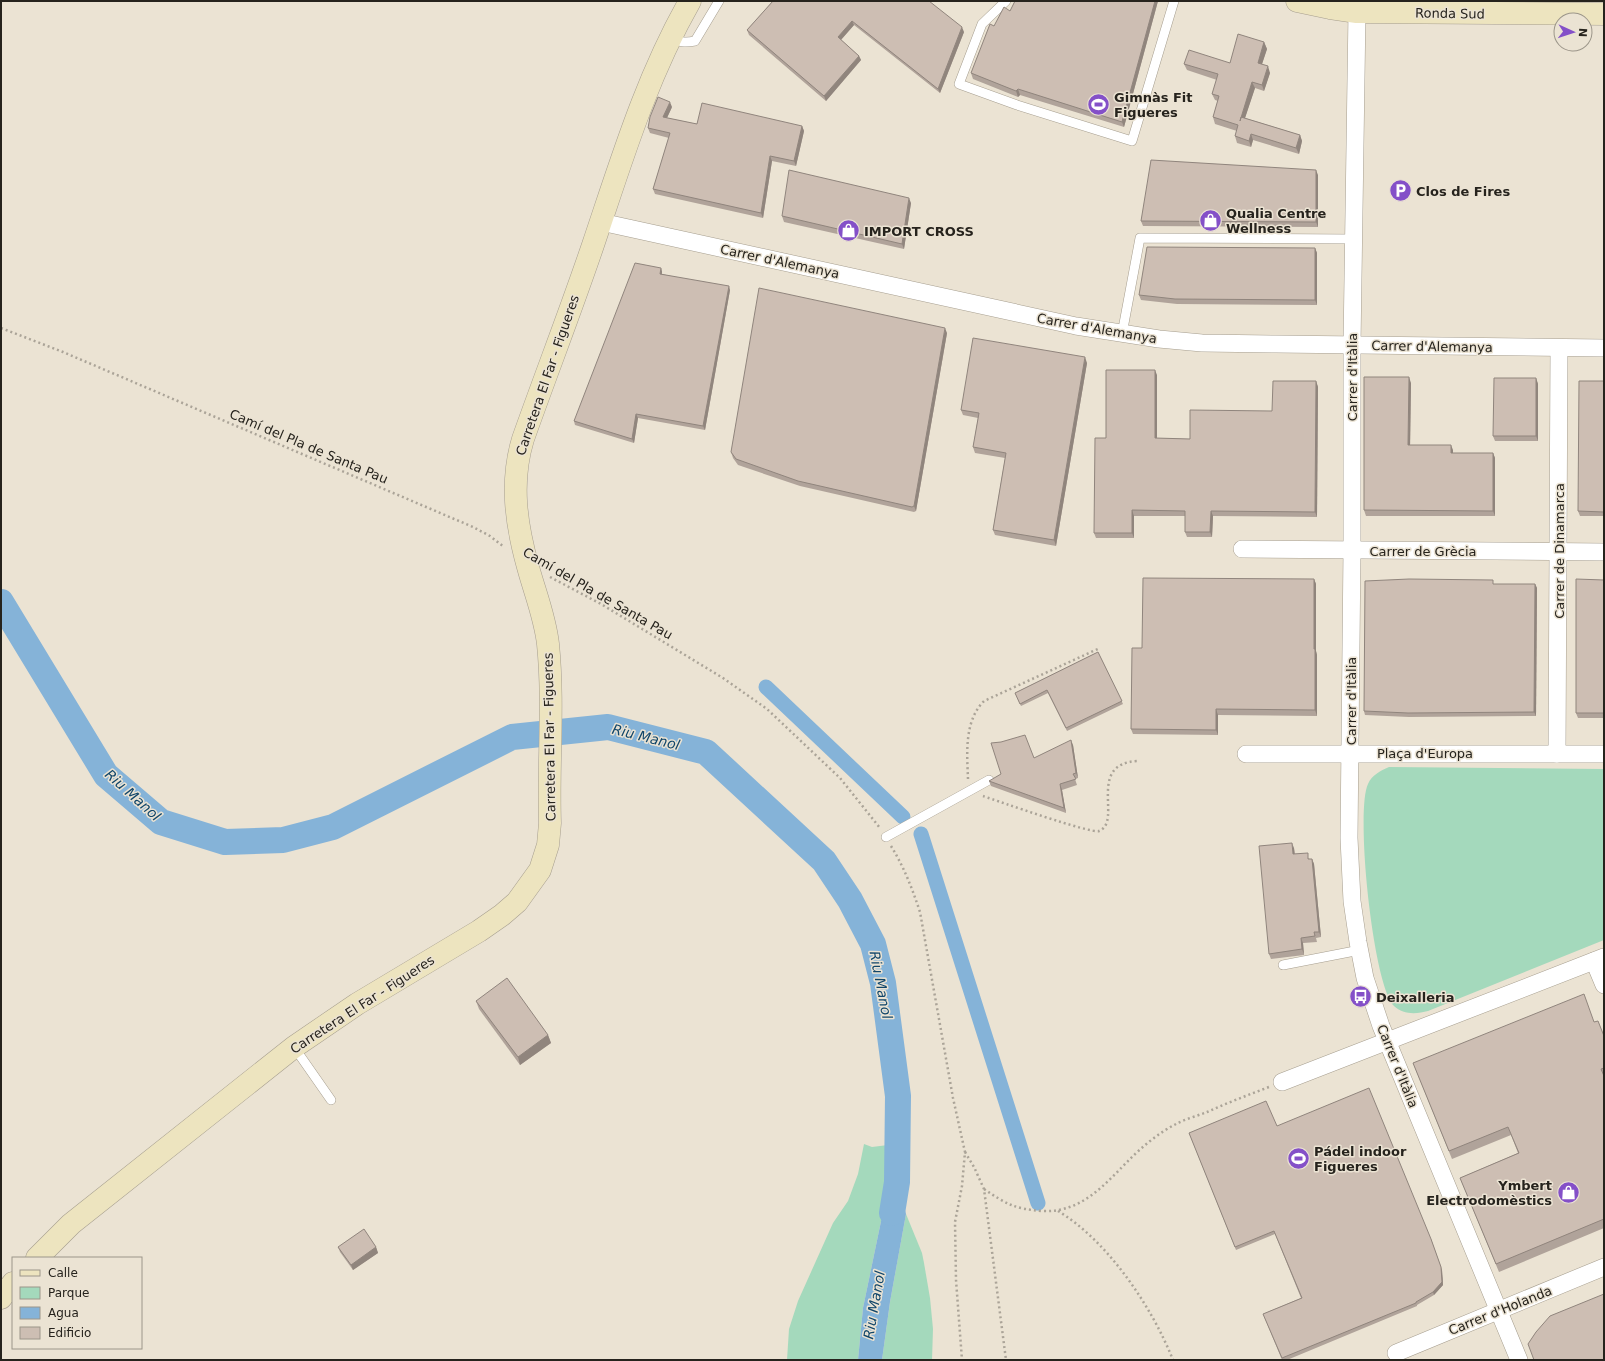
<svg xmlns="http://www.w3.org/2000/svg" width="1605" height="1361" font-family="'DejaVu Sans',sans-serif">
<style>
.green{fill:#a4d9bc}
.water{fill:#85b3d8}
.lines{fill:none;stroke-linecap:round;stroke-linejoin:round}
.canal{stroke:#85b3d8;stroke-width:15}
.river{stroke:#85b3d8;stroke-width:26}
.lane-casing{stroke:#a69e8f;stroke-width:10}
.street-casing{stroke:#a69e8f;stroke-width:18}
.secondary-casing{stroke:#a69e8f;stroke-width:23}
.path{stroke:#aba498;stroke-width:2.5;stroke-dasharray:2 3;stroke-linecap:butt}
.lane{stroke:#fff;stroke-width:9}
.street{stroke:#fff;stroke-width:17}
.secondary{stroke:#ede4bf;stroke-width:22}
.wall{fill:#b0a39a}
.shaded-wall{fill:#90857d}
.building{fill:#cdbeb3;stroke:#90857d}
.labels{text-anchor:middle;stroke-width:3;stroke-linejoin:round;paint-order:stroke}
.street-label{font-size:13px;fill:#26231d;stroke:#ebe3d3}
.poi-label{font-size:13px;font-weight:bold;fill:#26231d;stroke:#ebe3d3;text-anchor:start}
.water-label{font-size:14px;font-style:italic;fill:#11466a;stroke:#ebe3d3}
</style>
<rect width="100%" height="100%" fill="#ebe3d3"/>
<!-- green -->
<g class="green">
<path d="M1389,767L1604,769V940L1428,1011C1417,1014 1403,1015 1394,1006C1373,985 1355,811 1368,784C1372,775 1380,771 1389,767Z"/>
<polygon points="864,1144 872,1147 888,1145 885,1202 863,1308 858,1360 787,1360 789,1329 798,1301 833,1223 848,1201 858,1174"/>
<polygon points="906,1214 922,1253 924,1263 930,1298 933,1329 932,1360 882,1360 890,1302"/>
</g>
<!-- water -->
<polygon class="water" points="888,1145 906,1214 890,1302 882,1360 858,1360 863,1308 885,1202"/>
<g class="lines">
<!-- canal -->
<g class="canal">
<polyline points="766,687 903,817"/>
<polyline points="921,834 1038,1203"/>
</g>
<!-- river -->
<polyline class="river" points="1,602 106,775 161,822 225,842 283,840 333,827 512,737 608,727 706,752 824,861 850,900 873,944 883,983 898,1096 897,1182 892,1213"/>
<defs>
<g id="lane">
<polyline points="1006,1 982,24 959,84 1017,105 1132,141 1174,1"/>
<path d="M670,38C679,42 685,43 695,41L719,1"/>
<polyline points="1122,334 1140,238 1353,239"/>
<polyline points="886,837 989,780"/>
<polyline points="1283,965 1360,950"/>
<polyline points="294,1047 331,1100"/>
</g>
<g id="street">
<polyline points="1357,12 1352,345 1352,550 1349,838 1352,901 1358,942 1365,978 1381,1026 1519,1360"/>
<polyline points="601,222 1076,326 1159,339 1202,343 1276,344 1604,348"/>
<polyline points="1242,549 1604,552"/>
<polyline points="1246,754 1604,754"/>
<polyline points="1557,754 1559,348"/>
<polyline points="1594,961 1604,985"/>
<polyline points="1282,1082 1604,957"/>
<polyline points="1396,1353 1604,1267"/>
</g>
<g id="secondary">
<polyline points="1297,1 1330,8 1357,12 1604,14"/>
<path d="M37,1258L71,1224L294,1047L357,1004L479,931L502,915L517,902L540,870L548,845L550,823C548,763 554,703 548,644C545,617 535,593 528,567C516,524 510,482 523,439C546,374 571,310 593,245C621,162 646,78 690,1"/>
<polyline points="1,1298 13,1283"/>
</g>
</defs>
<!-- lane casing -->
<use href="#lane" class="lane-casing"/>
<!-- street casing -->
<use href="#street" class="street-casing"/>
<!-- secondary casing -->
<use href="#secondary" class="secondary-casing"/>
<!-- path -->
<g class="path">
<polyline points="1,328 63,352 473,527 490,536 504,547"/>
<polyline points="550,577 601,604 723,678 767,709 840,778 880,828"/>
<path d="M968,779C967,753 964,721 984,701L1100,648"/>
<path d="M983,796C998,801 1091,834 1099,831C1123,822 1086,764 1137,761"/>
<path d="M891,846C904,867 912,888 920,912L953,1098L965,1152L962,1186L955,1222L956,1280L962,1360"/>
<polyline points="965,1152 974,1167 984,1189 1006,1360"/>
<path d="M984,1189C1006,1204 1015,1209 1042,1211C1082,1213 1105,1184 1130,1159C1143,1146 1160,1132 1176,1124C1185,1119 1197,1116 1207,1112C1227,1103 1248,1095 1269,1087"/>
<path d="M1058,1211C1108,1241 1152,1307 1173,1360"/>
</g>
<!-- lane -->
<use href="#lane" class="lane"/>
<!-- street -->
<use href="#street" class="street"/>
<!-- secondary -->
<use href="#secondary" class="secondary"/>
</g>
<!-- wall -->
<g class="wall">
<polygon points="773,1 964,32 940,93 854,25 841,40 859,56 861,60 826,101 749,35 747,30"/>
<polygon points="1015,1 1158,1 1124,127 1020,95 1018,97 973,79 971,73 994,26 1010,11"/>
<polygon points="1264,42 1267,49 1262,64 1270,73 1264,91 1255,88 1245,118 1300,135 1302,141 1299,154 1253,140 1251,147 1237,143 1235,136 1237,131 1215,124 1213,117 1218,101 1215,100 1212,94 1217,80 1187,70 1184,64 1230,63"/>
<polygon points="672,107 667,118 697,124 802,126 804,131 796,166 772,161 763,218 655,194 653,189 669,138 650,133 648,128"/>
<polygon points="1318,175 1318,227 1143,226 1141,221"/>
<polygon points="911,203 904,249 784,222 782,216"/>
<polygon points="1315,248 1317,253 1317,305 1177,304 1141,300 1139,295"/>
<polygon points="661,268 662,272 662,274 730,290 705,430 638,418 634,443 575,425 574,421"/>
<polygon points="947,333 916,511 914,512 800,486 738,465 733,458 731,452"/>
<polygon points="1087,363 1056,546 995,535 993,530 1005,458 975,453 973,447 978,418 963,415 961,410"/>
<polygon points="1157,375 1157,438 1190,439 1272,411 1316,381 1318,387 1317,517 1213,516 1212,537 1187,537 1185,532 1185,516 1134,516 1134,538 1096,538 1094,533 1106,438"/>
<polygon points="1536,378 1538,384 1538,441 1495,441 1493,436"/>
<polygon points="1604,381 1604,516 1580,516 1578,511"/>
<polygon points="1411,383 1410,445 1453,450 1453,453 1493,453 1495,458 1495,516 1366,516 1364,510"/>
<polygon points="1314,579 1316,584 1316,651 1317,655 1317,716 1218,715 1218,735 1133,734 1131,729 1142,648"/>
<polygon points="1604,580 1604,718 1578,718 1576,713"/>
<polygon points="1495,584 1535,584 1537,588 1536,716 1409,717 1365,715 1364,711"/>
<polygon points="1098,652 1123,704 1067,731 1048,693 1021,706 1015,693"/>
<polygon points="1073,745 1078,778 1075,779 1077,785 1062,790 1066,813 991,786 989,781"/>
<polygon points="1294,848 1295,854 1310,859 1312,859 1314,864 1321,937 1316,938 1317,942 1303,943 1304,955 1271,959 1269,954"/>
<polygon points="476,1001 548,1035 551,1043 520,1065 479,1009"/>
<polygon points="1594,1022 1604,1036 1604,1228 1499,1272 1460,1178 1518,1153 1511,1135 1452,1159 1413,1063"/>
<polygon points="1277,1126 1442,1270 1443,1285 1434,1295 1417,1305 1417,1306 1287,1360 1282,1360 1263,1314 1301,1298 1275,1234 1236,1250 1189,1133"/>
<polygon points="338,1247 376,1247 378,1253 353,1270 340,1252"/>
</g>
<!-- shaded-wall -->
<g class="shaded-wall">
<polygon points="1155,1 1158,1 1124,127 1122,122"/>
<polygon points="852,21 854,25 839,42 838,37"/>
<polygon points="962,27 964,32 940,93 938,89"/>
<polygon points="1264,42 1267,49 1260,70 1258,63"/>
<polygon points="859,56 861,60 826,101 824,96"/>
<polygon points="1268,66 1270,73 1264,91 1262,85"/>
<polygon points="1252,82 1255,88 1242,127 1240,121"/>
<polygon points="1018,89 1020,95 1018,97 1016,91"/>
<polygon points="670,102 672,107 665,122 663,117"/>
<polygon points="802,126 804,131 796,166 794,161"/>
<polygon points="1251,134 1253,140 1251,147 1249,141"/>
<polygon points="1300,135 1302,141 1299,154 1296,148"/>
<polygon points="770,156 772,161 763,218 761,213"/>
<polygon points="1316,170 1318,175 1318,227 1316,222"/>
<polygon points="909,198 911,203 904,249 902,244"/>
<polygon points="1315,248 1317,253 1317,305 1315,300"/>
<polygon points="661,268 662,272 661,278 660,274"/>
<polygon points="729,286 730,290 705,430 703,426"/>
<polygon points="945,328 947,333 916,511 914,506"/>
<polygon points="1085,357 1087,363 1056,546 1054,540"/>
<polygon points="1155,370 1157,375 1157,444 1155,438"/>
<polygon points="1409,377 1411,383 1410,450 1408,445"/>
<polygon points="1536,378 1538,384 1538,441 1536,436"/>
<polygon points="1316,381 1318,387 1317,517 1315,512"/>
<polygon points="636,414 638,418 634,443 632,439"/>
<polygon points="1451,445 1453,450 1453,458 1451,453"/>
<polygon points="1493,453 1495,458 1495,516 1493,511"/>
<polygon points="1132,510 1134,516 1134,538 1132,533"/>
<polygon points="1211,511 1213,516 1212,537 1210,532"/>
<polygon points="1314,579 1316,584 1316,651 1317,655 1317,716 1315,710 1314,649"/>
<polygon points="1535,584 1537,588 1536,716 1534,712"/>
<polygon points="1216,709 1218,715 1218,735 1216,730"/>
<polygon points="1071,740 1073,745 1078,778 1076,773"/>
<polygon points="1060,784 1062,790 1066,813 1064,808"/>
<polygon points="1292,843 1294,848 1295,860 1293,854"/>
<polygon points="1312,859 1314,864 1321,937 1319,932"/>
<polygon points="1301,938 1303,943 1304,955 1302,949"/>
<polygon points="548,1035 551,1043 520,1065 518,1057"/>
<polygon points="1431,1239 1442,1270 1443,1285 1434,1295 1433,1292"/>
<polygon points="376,1247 378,1253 353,1270 351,1265"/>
</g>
<!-- building -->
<g class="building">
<polygon points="773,1 929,1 962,27 938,89 852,21 838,37 859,56 824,96 747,30"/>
<polygon points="1015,1 1155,1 1122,122 1018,89 1016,91 971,73 990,24 994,26 1004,7 1010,11"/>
<polygon points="1238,34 1264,42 1258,63 1268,66 1262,85 1252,82 1240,121 1241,117 1300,135 1296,148 1251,134 1249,141 1235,136 1238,125 1213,117 1219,96 1212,94 1218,74 1184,64 1189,50 1230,63"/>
<polygon points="658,97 670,102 663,117 697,124 702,103 802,126 794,161 770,156 761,213 653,189 670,133 648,128 650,117"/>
<polygon points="1151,160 1316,170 1316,222 1141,221"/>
<polygon points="789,170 909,198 902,244 782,216"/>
<polygon points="1147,247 1315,248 1315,300 1175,299 1139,295"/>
<polygon points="635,263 661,268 660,274 729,286 703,426 636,414 632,439 574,421"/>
<polygon points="759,288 945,328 914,506 912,507 798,481 736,459 731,452"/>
<polygon points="973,338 1085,357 1054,540 993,530 1006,453 973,447 979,413 961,410"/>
<polygon points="1106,370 1155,370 1155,438 1190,439 1190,410 1272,411 1273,381 1316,381 1315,512 1211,511 1210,532 1185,532 1185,511 1132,510 1132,533 1094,533 1095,438 1106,438"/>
<polygon points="1364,377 1409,377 1408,445 1451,445 1451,453 1493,453 1493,511 1364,510"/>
<polygon points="1494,378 1536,378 1536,436 1493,436"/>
<polygon points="1579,381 1604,381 1604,512 1578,511"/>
<polygon points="1143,578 1314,579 1314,649 1315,649 1315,710 1216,709 1216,730 1131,729 1132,648 1142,648"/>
<polygon points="1409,579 1493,580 1493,584 1535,584 1534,712 1408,713 1364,711 1365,581"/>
<polygon points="1576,579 1604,580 1604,713 1576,713"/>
<polygon points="1098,652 1122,701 1066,728 1047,690 1020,704 1015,693"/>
<polygon points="1025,735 1034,758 1071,740 1076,773 1073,774 1076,779 1060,784 1064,808 989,781 1001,774 991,743 1001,742"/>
<polygon points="1292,843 1293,854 1308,853 1308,859 1312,859 1319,932 1314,932 1315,936 1301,938 1302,949 1269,954 1259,846"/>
<polygon points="507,978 548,1035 518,1057 476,1001"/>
<polygon points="1584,994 1594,1022 1598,1021 1604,1036 1604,1068 1601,1069 1604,1076 1604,1219 1496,1264 1460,1178 1519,1153 1508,1127 1449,1151 1413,1063"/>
<polygon points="1369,1088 1431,1239 1441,1267 1442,1282 1433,1292 1416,1302 1416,1303 1282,1358 1263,1314 1302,1298 1274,1231 1235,1247 1189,1133 1266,1101 1277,1126"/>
<polygon points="364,1229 376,1247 351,1265 338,1247"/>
<polygon points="1604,1294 1604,1360 1534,1360 1528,1344 1536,1332 1550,1316"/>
</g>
<!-- icons -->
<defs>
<symbol id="stadium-disc" viewBox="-11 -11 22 22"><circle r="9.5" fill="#8450c8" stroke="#ebe3d3"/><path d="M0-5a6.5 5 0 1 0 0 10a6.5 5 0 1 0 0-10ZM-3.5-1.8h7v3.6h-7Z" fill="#fff"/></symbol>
<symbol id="parking-disc" viewBox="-11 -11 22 22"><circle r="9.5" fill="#8450c8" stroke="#ebe3d3"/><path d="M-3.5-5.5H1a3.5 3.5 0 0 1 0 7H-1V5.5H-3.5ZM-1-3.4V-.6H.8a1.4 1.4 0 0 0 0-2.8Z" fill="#fff"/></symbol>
<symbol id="shop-disc" viewBox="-11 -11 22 22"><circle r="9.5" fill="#8450c8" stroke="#ebe3d3"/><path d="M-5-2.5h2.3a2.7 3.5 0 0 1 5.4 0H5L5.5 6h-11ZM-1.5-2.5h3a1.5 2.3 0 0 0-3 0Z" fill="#fff"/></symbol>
<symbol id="bus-disc" viewBox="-11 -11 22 22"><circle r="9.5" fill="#8450c8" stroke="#ebe3d3"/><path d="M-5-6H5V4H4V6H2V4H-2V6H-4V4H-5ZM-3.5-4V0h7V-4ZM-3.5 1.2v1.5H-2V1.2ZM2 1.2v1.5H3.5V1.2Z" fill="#fff"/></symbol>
</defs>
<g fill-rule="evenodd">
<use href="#stadium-disc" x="1086" y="92" width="25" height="25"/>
<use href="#parking-disc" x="1388" y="178" width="25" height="25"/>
<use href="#shop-disc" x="1198" y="208" width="25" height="25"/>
<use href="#shop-disc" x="836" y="218" width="25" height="25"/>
<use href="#bus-disc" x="1348" y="984" width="25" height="25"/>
<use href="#stadium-disc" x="1286" y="1146" width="25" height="25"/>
<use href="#shop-disc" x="1556" y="1180" width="25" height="25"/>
</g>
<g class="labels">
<!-- street labels -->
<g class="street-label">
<text transform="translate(1450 13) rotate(1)" y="5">Ronda Sud</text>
<text transform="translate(780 261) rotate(12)" y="5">Carrer d'Alemanya</text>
<text transform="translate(1097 328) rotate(10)" y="5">Carrer d'Alemanya</text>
<text transform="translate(1432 346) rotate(1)" y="5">Carrer d'Alemanya</text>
<text transform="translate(547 375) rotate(-71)" y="5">Carretera El Far - Figueres</text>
<text transform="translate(1352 377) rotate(-90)" y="5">Carrer d'Itàlia</text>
<text transform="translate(309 446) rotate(23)" y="5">Camí del Pla de Santa Pau</text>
<text x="1423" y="556">Carrer de Grècia</text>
<text transform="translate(1559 551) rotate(-90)" y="5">Carrer de Dinamarca</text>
<text transform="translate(598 593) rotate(30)" y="5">Camí del Pla de Santa Pau</text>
<text transform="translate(1351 701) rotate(-90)" y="5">Carrer d'Itàlia</text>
<text transform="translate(549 737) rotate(-91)" y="5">Carretera El Far - Figueres</text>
<text x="1425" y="758">Plaça d'Europa</text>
<text transform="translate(362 1004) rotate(-33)" y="5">Carretera El Far - Figueres</text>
<text transform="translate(1398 1066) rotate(68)" y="5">Carrer d'Itàlia</text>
<text transform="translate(1500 1310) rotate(-22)" y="5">Carrer d'Holanda</text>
</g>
<!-- poi labels -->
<g class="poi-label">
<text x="1114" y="102">Gimnàs Fit<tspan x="1114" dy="15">Figueres</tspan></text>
<text x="1416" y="196">Clos de Fires</text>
<text x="1226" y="218">Qualia Centre<tspan x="1226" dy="15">Wellness</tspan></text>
<text x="864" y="236">IMPORT CROSS</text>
<text x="1376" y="1002">Deixalleria</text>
<text x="1314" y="1156">Pádel indoor<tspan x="1314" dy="15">Figueres</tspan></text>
<text x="1552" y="1190" text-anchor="end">Ymbert<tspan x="1552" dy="15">Electrodomèstics</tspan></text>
</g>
<!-- water labels -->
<g class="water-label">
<text transform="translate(646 737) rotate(14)" y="5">Riu Manol</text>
<text transform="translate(133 795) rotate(42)" y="5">Riu Manol</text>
<text transform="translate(881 985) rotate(79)" y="5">Riu Manol</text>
<text transform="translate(874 1305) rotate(-80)" y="5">Riu Manol</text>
</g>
</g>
<!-- border -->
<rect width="1605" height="1361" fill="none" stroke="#26231d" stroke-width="4"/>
<!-- legend -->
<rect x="12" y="1257" width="130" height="92" fill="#ebe3d3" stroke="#9c968a"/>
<rect x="20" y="1270" width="20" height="6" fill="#ede4bf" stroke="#9c968a"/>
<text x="48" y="1277" font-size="12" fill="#26231d">Calle</text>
<rect x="20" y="1287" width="20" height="12" fill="#a4d9bc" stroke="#9c968a"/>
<text x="48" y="1297" font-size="12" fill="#26231d">Parque</text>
<rect x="20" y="1307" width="20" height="12" fill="#85b3d8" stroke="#9c968a"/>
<text x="48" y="1317" font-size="12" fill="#26231d">Agua</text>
<rect x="20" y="1327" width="20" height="12" fill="#cdbeb3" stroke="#9c968a"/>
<text x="48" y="1337" font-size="12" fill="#26231d">Edificio</text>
<!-- north arrow -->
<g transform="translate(1573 32) rotate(93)"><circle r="19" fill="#ebe3d3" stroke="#9c968a"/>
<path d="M0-3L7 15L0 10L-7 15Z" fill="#8450c8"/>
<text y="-6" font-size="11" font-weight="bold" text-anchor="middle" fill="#26231d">N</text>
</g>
</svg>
